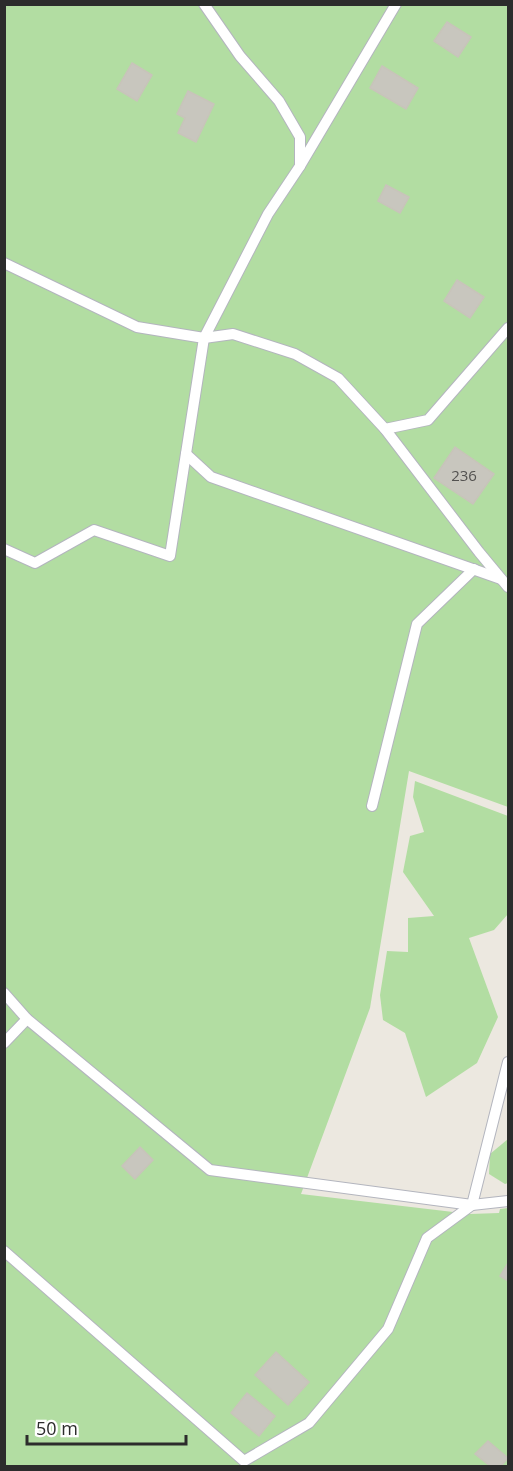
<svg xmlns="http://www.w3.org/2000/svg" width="513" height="1471" font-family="'Open Sans',sans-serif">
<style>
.green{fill:#b2dda2}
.building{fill:#c8c6be;stroke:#c8c4ba;stroke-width:1.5}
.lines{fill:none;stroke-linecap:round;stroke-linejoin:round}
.lane-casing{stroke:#b3b5be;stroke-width:12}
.lane{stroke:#fff;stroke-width:10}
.labels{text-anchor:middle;stroke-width:5;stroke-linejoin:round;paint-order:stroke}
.number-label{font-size:15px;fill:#535250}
</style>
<rect width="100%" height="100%" fill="#ece8e0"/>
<!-- green -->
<g class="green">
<polygon points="5,5 508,5 508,807 409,771 370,1008 301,1194 470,1214 499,1213 500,1209 508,1208 508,1466 5,1466"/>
<polygon points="415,781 508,816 508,914 494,930 469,938 498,1017 477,1063 426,1097 405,1033 383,1020 380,995 387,951 408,952 408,918 434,916 403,872 410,836 424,832 413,797"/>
<polygon points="508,1139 508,1183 505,1184 489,1174 490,1154"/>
</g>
<!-- building -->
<g class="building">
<polygon points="447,22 471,37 458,57 434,41"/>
<polygon points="132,63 152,75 137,101 117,89"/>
<polygon points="382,66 418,88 406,109 370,88"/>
<polygon points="188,91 214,104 196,142 178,133 185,118 177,114"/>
<polygon points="386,185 409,197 400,213 378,201"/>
<polygon points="457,280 484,297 470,318 444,301"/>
<polygon points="455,447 494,474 473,504 434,478"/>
<polygon points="140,1147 153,1160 135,1179 122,1166"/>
<polygon points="508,1263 508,1281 500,1276"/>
<polygon points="276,1352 309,1382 288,1405 255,1375"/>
<polygon points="247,1393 275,1416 259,1436 231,1413"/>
<polygon points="488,1441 508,1458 501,1466 490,1466 475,1454"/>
</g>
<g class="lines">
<defs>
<g id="lane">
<polyline points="300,166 396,4"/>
<polyline points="4,263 137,327 204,338 170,556 94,530 35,563 4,549"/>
<polyline points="204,338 233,334 295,354 338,378 385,429 479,552 508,587"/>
<polyline points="204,338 268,214 300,166 300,137 279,101 240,56 204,4"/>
<polyline points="385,429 428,420 508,328"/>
<polyline points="186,454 211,477 501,579"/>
<polyline points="372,806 417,624 474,569"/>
<polyline points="4,993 27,1019 210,1170 472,1205 508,1201"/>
<polyline points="4,1043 27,1019"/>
<polyline points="4,1251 244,1461 309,1423 388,1329 427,1238 472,1205 508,1062"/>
</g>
</defs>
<!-- lane casing -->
<use href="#lane" class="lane-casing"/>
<!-- lane -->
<use href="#lane" class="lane"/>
</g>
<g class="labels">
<!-- number labels -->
<g class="number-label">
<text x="464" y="481">236</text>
</g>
</g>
<!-- border -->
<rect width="513" height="1471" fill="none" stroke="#2c2c2c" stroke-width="12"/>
<!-- scale -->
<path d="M27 1435v9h159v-9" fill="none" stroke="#2c2c2c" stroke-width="3"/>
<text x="36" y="1435" font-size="18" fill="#2c2c2c" stroke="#ffffff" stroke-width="4.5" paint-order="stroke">50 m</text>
</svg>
